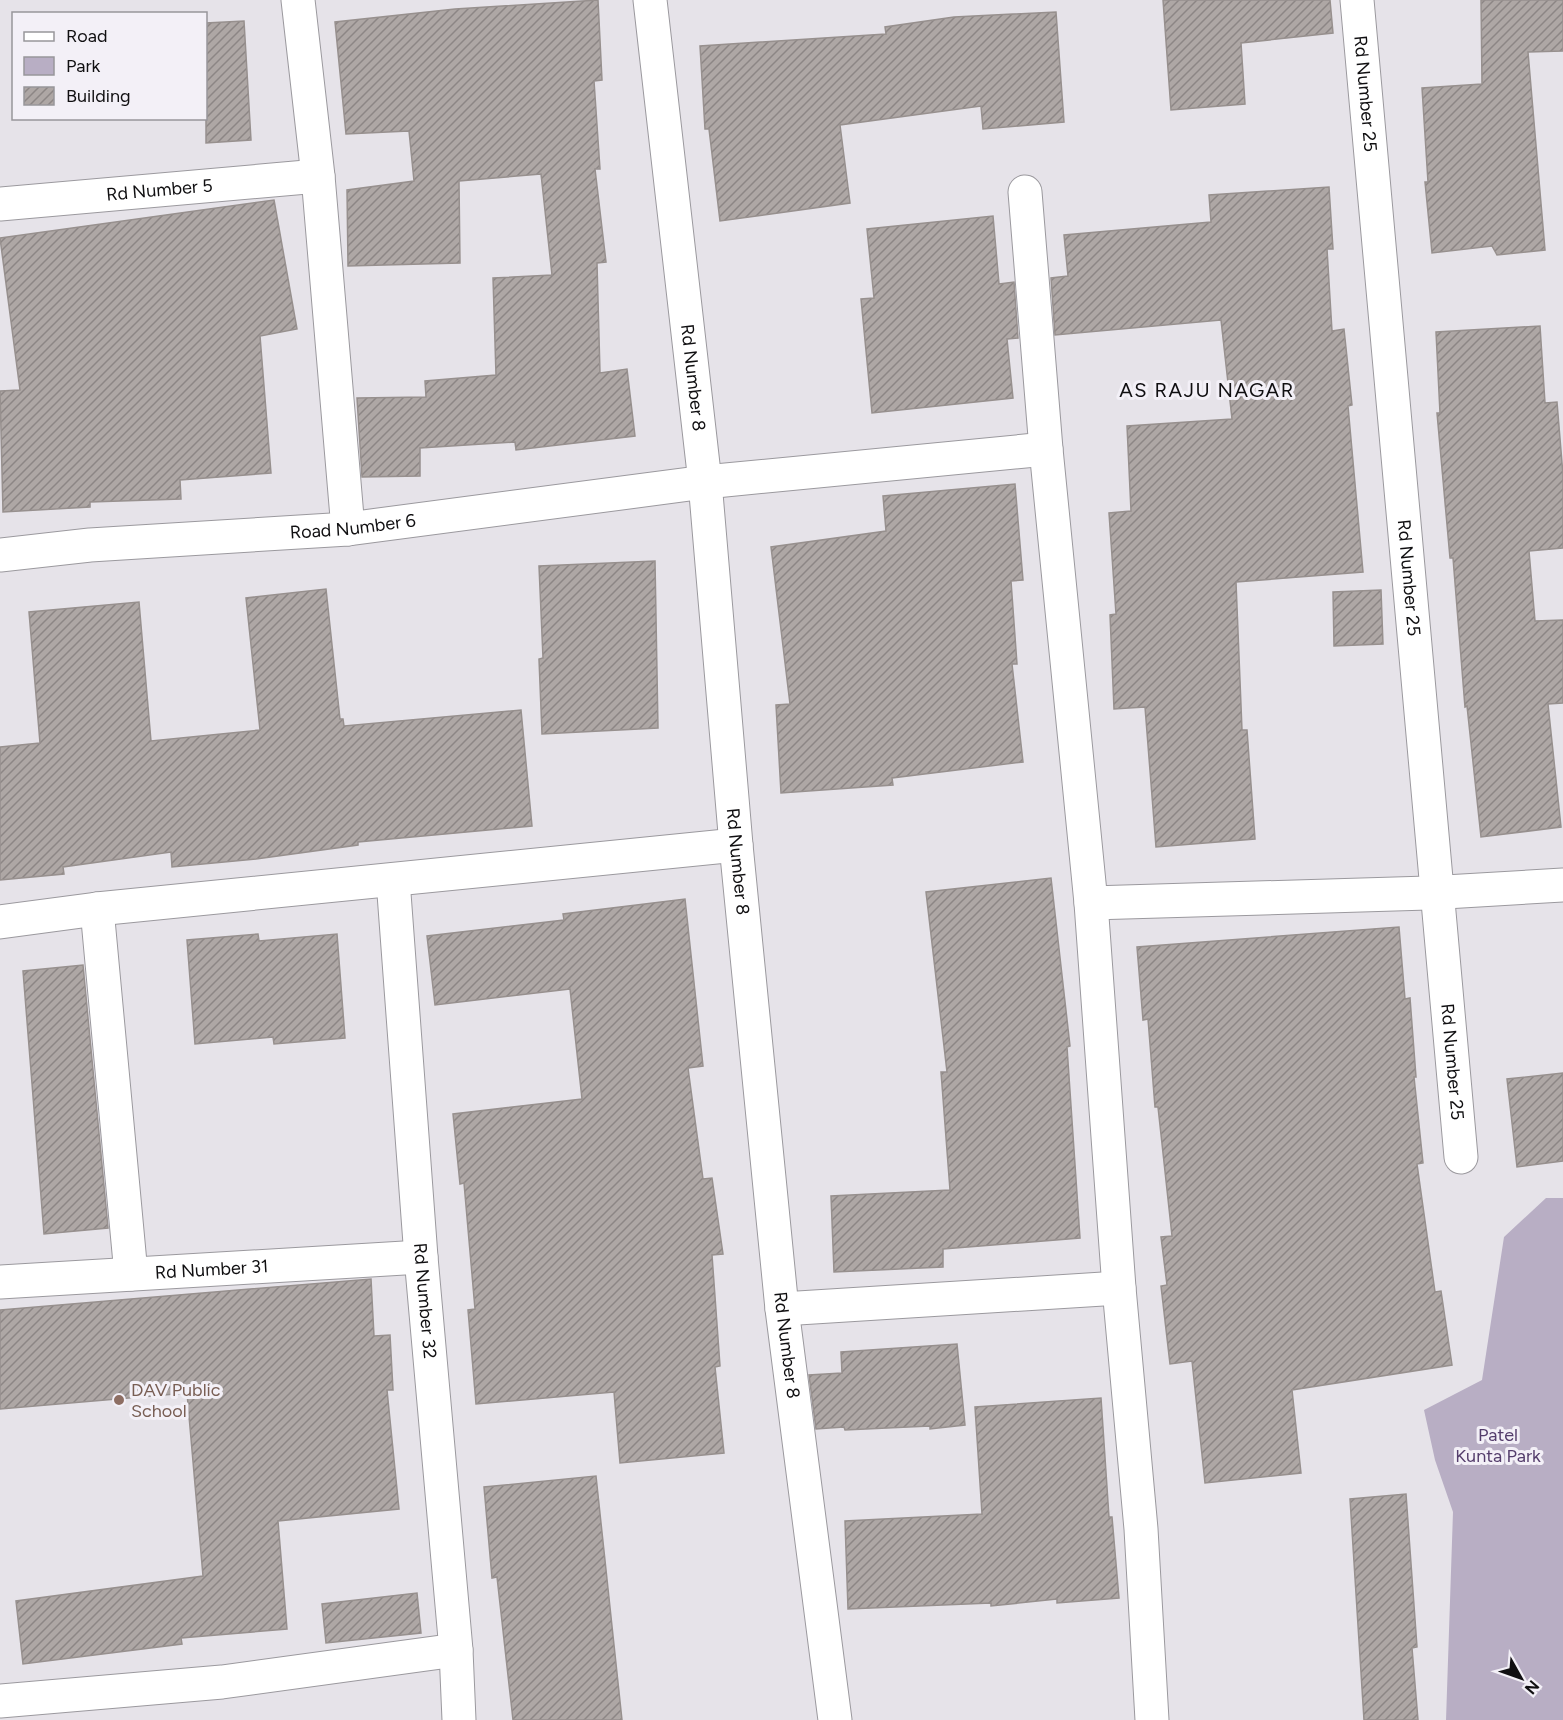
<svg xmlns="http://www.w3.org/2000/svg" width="1563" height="1720" font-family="Figtree,sans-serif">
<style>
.park{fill:#b8aec4}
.building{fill:url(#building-hatch);stroke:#97908e;stroke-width:1.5}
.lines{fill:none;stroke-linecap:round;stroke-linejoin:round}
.street-casing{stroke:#9b999e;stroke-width:35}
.street{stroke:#fff;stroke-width:33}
.education-dot{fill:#8d6e63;stroke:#f3f0f7;stroke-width:2}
.labels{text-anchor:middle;stroke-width:6;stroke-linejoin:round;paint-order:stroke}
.street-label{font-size:18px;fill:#100f11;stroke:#f3f0f7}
.education-label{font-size:18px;fill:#785e54;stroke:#f3f0f7;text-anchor:start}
.park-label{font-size:18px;fill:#543d6c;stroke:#f3f0f7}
.neighbourhood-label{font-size:20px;letter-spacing:1.5px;fill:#100f11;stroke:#f3f0f7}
</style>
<defs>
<pattern id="building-hatch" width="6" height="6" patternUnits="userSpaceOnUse" patternTransform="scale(1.5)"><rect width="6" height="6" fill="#aea7a5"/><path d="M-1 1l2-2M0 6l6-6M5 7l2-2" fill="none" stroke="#8c8685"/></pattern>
</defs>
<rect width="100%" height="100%" fill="#e6e3e9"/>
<!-- park -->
<polygon class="park" points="1546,1198 1563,1198 1563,1720 1446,1720 1453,1512 1435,1460 1424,1410 1482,1380 1504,1237"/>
<!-- building -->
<g class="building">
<polygon points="598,0 602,80 594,81 600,169 595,169 606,262 597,263 600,373 627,369 635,436 516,450 515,442 420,448 420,476 362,477 357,398 426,397 425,381 496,375 493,278 552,275 541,174 459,181 460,263 348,266 347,190 414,181 409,131 346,134 335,22 455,9"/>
<polygon points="1163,0 1330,0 1333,33 1241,43 1245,104 1171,110"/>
<polygon points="1481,0 1563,0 1563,51 1528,52 1545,250 1497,255 1492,246 1432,253 1425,182 1428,182 1422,88 1482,84"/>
<polygon points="1056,12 1064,122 983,129 981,106 840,125 850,203 720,221 709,129 705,129 700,46 886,34 885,27 954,17"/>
<polygon points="244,21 251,140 206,143 206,23"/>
<polygon points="1329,187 1333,249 1327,249 1332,331 1344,329 1352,405 1348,406 1363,572 1236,582 1242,730 1247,730 1255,839 1156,847 1145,707 1114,709 1110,615 1116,614 1109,513 1131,511 1127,426 1232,419 1221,320 1055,335 1051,278 1068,276 1064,235 1211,222 1209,195"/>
<polygon points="274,200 297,329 260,336 271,473 180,480 181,499 90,502 90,507 3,512 0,391 20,390 0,238"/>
<polygon points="993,216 999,284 1014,282 1018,338 1007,339 1013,398 872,413 861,299 874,298 867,229"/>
<polygon points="1540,326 1545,403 1557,402 1563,475 1563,548 1529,551 1535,621 1563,620 1563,703 1548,704 1561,827 1481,837 1467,706 1465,707 1453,558 1450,558 1437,413 1440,413 1436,332"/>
<polygon points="1015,484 1023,580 1011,581 1017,664 1012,664 1023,762 892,778 893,785 781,793 776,705 790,704 771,547 886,531 883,496"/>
<polygon points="655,561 658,728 542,734 539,659 543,658 539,566"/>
<polygon points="326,589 340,719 343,719 344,726 521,710 532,826 358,842 358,845 256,859 172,867 171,852 63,867 64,874 0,880 0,747 40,743 29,612 139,602 151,741 260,730 246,598"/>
<polygon points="1381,590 1383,644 1334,646 1333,592"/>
<polygon points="1051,878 1070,1046 1067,1047 1080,1238 943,1249 943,1267 834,1272 831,1196 950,1190 941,1072 947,1072 926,892"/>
<polygon points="685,899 703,1066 688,1068 703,1179 712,1178 723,1254 712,1255 720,1366 715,1367 724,1453 620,1463 614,1392 476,1404 468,1310 475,1309 464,1183 460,1184 453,1114 582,1099 570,989 435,1005 427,936 564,920 563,914"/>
<polygon points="1399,927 1405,999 1410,998 1416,1077 1414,1077 1423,1163 1417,1164 1435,1292 1441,1291 1452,1365 1292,1390 1301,1473 1205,1483 1192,1361 1170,1364 1161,1286 1167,1285 1161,1237 1172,1236 1158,1107 1155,1107 1148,1019 1143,1020 1137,947"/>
<polygon points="258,934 259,941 337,934 345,1038 274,1044 273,1037 195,1044 187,940"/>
<polygon points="83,965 108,1228 44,1234 23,971"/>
<polygon points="1563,1073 1563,1161 1517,1167 1507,1079"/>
<polygon points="371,1279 374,1336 390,1335 393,1390 387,1390 399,1509 278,1521 287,1629 181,1638 182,1644 23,1664 16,1601 203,1576 187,1393 0,1409 0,1310"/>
<polygon points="957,1344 965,1425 930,1429 930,1426 845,1430 844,1427 816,1429 809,1375 842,1373 841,1352"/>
<polygon points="1101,1398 1109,1517 1112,1517 1119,1598 1057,1603 1057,1599 991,1606 991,1603 848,1609 845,1521 982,1514 975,1407"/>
<polygon points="596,1476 622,1720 513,1720 497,1577 492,1578 484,1487"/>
<polygon points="1406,1494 1417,1647 1412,1648 1418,1720 1364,1720 1350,1499"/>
<polygon points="417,1593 421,1633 326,1643 322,1604"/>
</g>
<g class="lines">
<defs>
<g id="street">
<polyline points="298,0 318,176 348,529"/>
<path id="s1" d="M650,0L705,482L736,845L782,1309L835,1720"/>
<path id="s2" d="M1357,0L1461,1157"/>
<polyline points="1025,192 1046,449 1091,903 1119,1288 1141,1529 1152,1720"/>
<path id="s3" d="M0,204L318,176"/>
<path id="s4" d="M0,555L90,545L348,529L705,482L1046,449"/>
<path id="s5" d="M393,880L421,1257L456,1650L459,1720"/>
<polyline points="1091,903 1428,893 1563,885"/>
<polyline points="97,909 131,1274"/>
<polyline points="0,922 97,909 736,845"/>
<path id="s6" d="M0,1282L421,1257"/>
<polyline points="782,1309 1119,1288"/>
<polyline points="0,1701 222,1682 456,1650"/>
</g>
</defs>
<!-- street casing -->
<use href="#street" class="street-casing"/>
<!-- street -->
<use href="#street" class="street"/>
</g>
<!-- markers -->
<circle class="education-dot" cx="119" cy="1400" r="6"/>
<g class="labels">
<!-- street labels -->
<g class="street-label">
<text dy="6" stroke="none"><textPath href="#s2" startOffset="94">Rd Number 25</textPath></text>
<text dy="6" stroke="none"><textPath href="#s3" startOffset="160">Rd Number 5</textPath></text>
<text dy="6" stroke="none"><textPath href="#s1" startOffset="380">Rd Number 8</textPath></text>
<text dy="6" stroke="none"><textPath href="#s4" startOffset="354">Road Number 6</textPath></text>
<text dy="6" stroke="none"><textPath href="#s2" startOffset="580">Rd Number 25</textPath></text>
<text dy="6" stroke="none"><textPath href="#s1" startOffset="866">Rd Number 8</textPath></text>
<text dy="6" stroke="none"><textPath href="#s2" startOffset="1066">Rd Number 25</textPath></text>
<text dy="6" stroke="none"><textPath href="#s6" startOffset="212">Rd Number 31</textPath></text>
<text dy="6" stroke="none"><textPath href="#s5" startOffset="422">Rd Number 32</textPath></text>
<text dy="6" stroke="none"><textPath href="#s1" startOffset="1352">Rd Number 8</textPath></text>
</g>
<!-- education labels -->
<g class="education-label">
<text x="131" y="1396">DAV Public<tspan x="131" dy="21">School</tspan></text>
</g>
<!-- park labels -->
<g class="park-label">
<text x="1498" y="1441">Patel<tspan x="1498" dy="21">Kunta Park</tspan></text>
</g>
<!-- neighbourhood labels -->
<g class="neighbourhood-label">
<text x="1207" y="397">AS RAJU NAGAR</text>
</g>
</g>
<!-- legend -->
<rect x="12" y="12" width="195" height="108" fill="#f3f0f7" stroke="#98969b" stroke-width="1.5"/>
<rect x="24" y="32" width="30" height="9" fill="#ffffff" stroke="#98969b" stroke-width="1.5"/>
<text x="66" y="42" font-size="18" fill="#100f11">Road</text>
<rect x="24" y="57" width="30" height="18" fill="#b8aec4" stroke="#98969b" stroke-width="1.5"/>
<text x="66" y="72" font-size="18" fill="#100f11">Park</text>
<rect x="24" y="87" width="30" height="18" fill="url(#building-hatch)" stroke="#98969b" stroke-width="1.5"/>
<text x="66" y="102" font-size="18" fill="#100f11">Building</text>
<!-- north arrow -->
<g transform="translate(1521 1678) rotate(130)" stroke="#f3f0f7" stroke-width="4.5" paint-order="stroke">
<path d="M0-4.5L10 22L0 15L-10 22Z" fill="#100f11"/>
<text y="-9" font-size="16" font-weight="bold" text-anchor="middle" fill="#100f11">N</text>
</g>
</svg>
